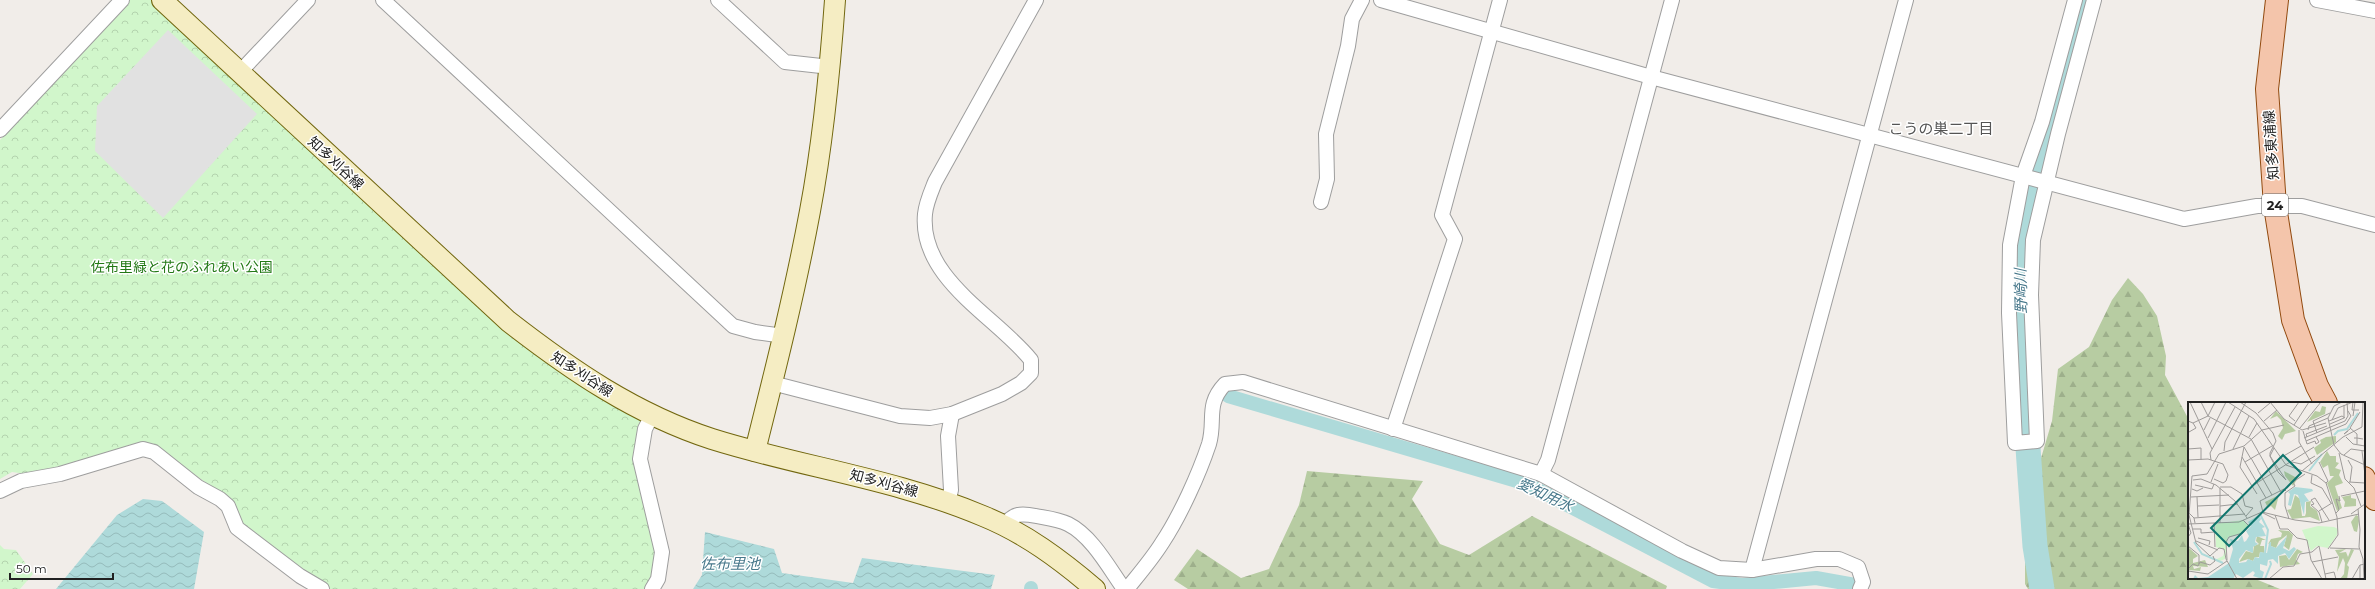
<svg xmlns="http://www.w3.org/2000/svg" width="2375" height="589" font-family="Montserrat,'Noto Sans JP',sans-serif">
<style>
.forest{fill:url(#forest-firs)}
.park{fill:url(#park-crowns)}
.parking{fill:#e1e1e1}
.water{fill:url(#water-waves)}
.lines{fill:none;stroke-linecap:round;stroke-linejoin:round}
.canal{stroke:#aedada;stroke-width:14}
.river{stroke:#aedada;stroke-width:25}
.street-casing{stroke:#9e9e9e;stroke-width:16}
.secondary-casing{stroke:#72670f;stroke-width:22}
.primary-casing{stroke:#91490e;stroke-width:24}
.street{stroke:#fff;stroke-width:14}
.secondary{stroke:#f5edc3;stroke-width:20}
.primary{stroke:#f4c5ab;stroke-width:22}
.labels{text-anchor:middle;stroke-width:3;stroke-linejoin:round;paint-order:stroke}
.shield{fill:#fff;stroke:#646464;stroke-width:1}
.shield-label{font-size:13px;font-weight:bold;fill:#212121}
.street-label{font-size:14px;fill:#212121;stroke:#fff}
.park-label{font-size:14px;fill:#237916;stroke:#fff}
.neighbourhood-label{font-size:15px;fill:#545454;stroke:#fff}
.water-label{font-size:15px;font-style:italic;fill:#47788b;stroke:#fff}
.inset-river{fill:none;stroke:#aedada;stroke-width:2}
.inset-road{fill:none;stroke:#9e9b99;stroke-width:1}
.view{fill:#0f766e;fill-opacity:0.15;stroke:#0f766e;stroke-width:2}
.inset-edge{fill:none;stroke:#212121;stroke-width:2}
</style>
<defs>
<pattern id="forest-firs" width="22" height="20" patternUnits="userSpaceOnUse"><rect width="22" height="20" fill="#b7cca2"/><path d="M5 1l3.5 6h-7zM16 11l3.5 6h-7z" fill="#9daf8b"/></pattern>
<pattern id="park-crowns" width="20" height="18" patternUnits="userSpaceOnUse"><rect width="20" height="18" fill="#d1f6cb"/><path d="M2 6a3 3 0 1 1 6 0M12 15a3 3 0 1 1 6 0" fill="none" stroke="#b3d3ae"/></pattern>
<pattern id="water-waves" width="16" height="10" patternUnits="userSpaceOnUse"><rect width="16" height="10" fill="#aedada"/><path d="M0 5q4-4 8 0t8 0" fill="none" stroke="#95bbbb"/></pattern>
</defs>
<rect width="100%" height="100%" fill="#f1ede9"/>
<!-- forest -->
<g class="forest">
<polygon points="2128,278 2143,294 2157,316 2166,356 2165,375 2189,420 2189,578 2253,578 2280,589 2028,589 2025,584 2025,512 2052,421 2058,369 2089,347 2112,300"/>
<polygon points="1307,471 1423,481 1412,499 1440,544 1469,555 1532,516 1667,586 1666,589 1188,589 1174,580 1197,549 1241,578 1269,569 1299,505"/>
</g>
<!-- park -->
<g class="park">
<polygon points="129,0 162,0 444,262 652,415 640,459 662,552 652,589 322,589 237,528 230,500 163,452 142,444 56,468 26,474 12,472 0,479 0,140"/>
<polygon points="0,545 4,549 16,550 33,574 20,589 0,589"/>
</g>
<!-- parking -->
<polygon class="parking" points="168,30 257,114 163,218 95,151 97,106"/>
<!-- water -->
<g class="water">
<polygon points="143,499 162,501 204,532 194,589 56,589 117,515"/>
<polygon points="705,532 774,549 782,573 853,583 862,558 995,575 991,589 693,589 702,575"/>
</g>
<g class="lines">
<!-- canal -->
<g class="canal">
<polyline points="1228,396 1527,484 1713,581 1742,585 1816,578 1855,585"/>
<polyline points="1031,589 1031,588"/>
</g>
<!-- river -->
<polyline class="river" points="2042,589 2035,546 2027,434 2020,268 2027,213 2084,0"/>
<defs>
<g id="street">
<polyline points="383,0 733,326 755,332 784,336"/>
<polyline points="718,0 785,62 830,67"/>
<polyline points="1381,0 1651,77 2184,219 2257,206 2302,206 2375,225"/>
<polyline points="2075,0 2042,122 2023,176 2010,245 2009,313 2015,443 2037,441 2031,295 2033,240 2058,134 2094,0"/>
<polyline points="2317,0 2375,11"/>
<polyline points="239,73 308,0"/>
<polyline points="0,130 122,0"/>
<polyline points="1321,202 1327,179 1326,134 1348,46 1352,19 1362,0"/>
<path d="M772,383L900,416L930,418L952,414L1002,394L1021,383L1031,373V360C997,317 919,279 925,214C926,203 931,192 935,182L1036,0"/>
<polyline points="1393,429 1455,239 1442,215 1500,0"/>
<polyline points="1541,474 1548,460 1672,0"/>
<polyline points="0,491 21,481 60,474 143,449 154,452 198,487 220,499 228,506 237,528 300,576 322,589"/>
<polyline points="948,503 951,490 948,436 952,414"/>
<path d="M1004,526C1013,513 1021,513 1036,516C1047,518 1058,519 1068,524C1092,536 1109,568 1124,589"/>
<polyline points="1752,570 1906,0"/>
<polyline points="652,589 658,579 662,552 640,459 645,429 652,415"/>
<path d="M1127,589C1139,574 1152,559 1162,543C1180,516 1199,474 1209,444C1216,420 1205,405 1225,384L1243,382L1541,474L1682,551L1719,568L1752,570L1816,559H1839L1858,567L1863,582L1860,589"/>
</g>
<g id="secondary">
<path d="M162,0L508,321C571,370 635,414 712,439C801,467 896,479 983,516C1025,533 1061,560 1095,589"/>
<path d="M755,451C775,371 795,292 810,211C823,142 830,70 835,0"/>
</g>
<g id="primary">
<polyline points="2277,0 2267,89 2275,206 2293,320 2317,386 2326,403"/>
<polyline points="2364,478 2375,499"/>
</g>
</defs>
<!-- street casing -->
<use href="#street" class="street-casing"/>
<!-- secondary casing -->
<use href="#secondary" class="secondary-casing"/>
<!-- primary casing -->
<use href="#primary" class="primary-casing"/>
<!-- street -->
<use href="#street" class="street"/>
<!-- secondary -->
<use href="#secondary" class="secondary"/>
<!-- primary -->
<use href="#primary" class="primary"/>
</g>
<g class="labels">
<!-- shield labels -->
<rect class="shield" x="2262" y="194" width="26" height="22" rx="3"/>
<g class="shield-label">
<text x="2275" y="210">24</text>
</g>
<!-- street labels -->
<g class="street-label">
<text transform="translate(2271 145) rotate(-94)" y="5">知多東浦線</text>
<text transform="translate(336 163) rotate(43)" y="5">知多刈谷線</text>
<text transform="translate(582 374) rotate(33)" y="5">知多刈谷線</text>
<text transform="translate(884 483) rotate(15)" y="5">知多刈谷線</text>
</g>
<!-- park labels -->
<g class="park-label">
<text x="182" y="272">佐布里緑と花のふれあい公園</text>
</g>
<!-- neighbourhood labels -->
<g class="neighbourhood-label">
<text x="1941" y="134">こうの巣二丁目</text>
</g>
<!-- water labels -->
<g class="water-label">
<text transform="translate(2021 291) rotate(-91)" y="5">野崎川</text>
<text transform="translate(1545 495) rotate(25)" y="5">愛知用水</text>
<text x="730" y="569">佐布里池</text>
</g>
</g>
<!-- overview -->
<g transform="translate(2188 402)">
<rect width="177" height="177" fill="#f1ede9"/>
<path d="M134,4L138,5L137,12L119,20L127,9L132,10ZM88,9L108,29L97,32L94,38L90,34L95,26L93,18L89,14L82,17ZM148,34V40L129,53L126,46L133,41L132,38L138,35ZM139,49L142,54H148V60L151,61L147,66L153,68L151,73L155,81L147,84L154,106L149,109L139,81L146,74H142L140,63L135,66L132,60ZM96,69L107,75L111,74L105,84L97,74ZM91,93L87,108L83,104L76,108L79,104L77,100ZM107,93L112,97L114,114H117L118,111V100L123,99L122,104L129,109L132,119L122,115L104,117L99,108L103,107ZM163,93V96L168,97V104L156,105L157,100L154,95ZM168,113L170,114L171,119L169,130L166,129L163,120ZM90,128L101,129L105,133L101,148L96,144L99,133L91,139L88,146L83,144V140L80,142L83,137L93,135L94,131ZM69,134L78,138H74L72,144H76V151L72,150L71,155H67L65,159L60,157L51,160L58,149L65,151L66,144L71,142L68,139ZM0,145L10,154L5,157V161L17,158L20,165L5,164L6,167L13,165L12,169L0,168ZM109,147L115,150L110,152L108,158L112,162L92,165L91,154L98,153L101,158ZM158,147L151,151L158,150L160,155L163,147L166,148L159,163L161,165L159,177H152L156,172L157,161L155,156L149,170L151,155L147,148Z" fill="#b7cca2"/>
<path d="M55,118L61,124L55,131L40,135L39,142H41L42,146L39,143L37,157L32,159L35,161L27,158L35,154L37,148L28,145L27,122ZM130,124L146,125L150,127L149,133L140,146L129,144L123,149L114,128Z" fill="#d1f6cb"/>
<path d="M107,85L124,87L125,89L116,92L121,99L117,100L116,113L110,93L106,92L103,104L100,103L102,92L100,90ZM71,113L73,117L71,120L77,125L74,126L78,134L68,135L67,140L70,142L65,145V151L58,148L51,157V161L58,160L60,157L65,159L67,155L71,156L72,150L79,151L81,141L83,140V144L88,146L99,134L95,146L101,149L106,145L108,147L101,157L97,151L90,154V162L85,157L80,158L79,164L72,162V168L76,170L74,177L65,174L67,171L65,169L55,176L48,172L45,177H5L7,173L10,176L20,175L41,161L45,147L42,137L50,139L54,133L56,140L58,139L61,134L58,129L63,124L60,120Z" fill="#aedada"/>
<path class="inset-river" d="M146,33L150,29L159,27L170,11M121,69L134,52M72,112L80,128L77,151M6,140L14,152L35,161M77,177L83,162L82,159"/>
<path class="inset-road" d="M2,0L24,47M13,0L20,14L63,37L93,90M40,0L66,17L98,63L129,74L138,81L149,115M52,0L68,11L85,31L88,39L82,51V54L90,70L98,78L82,54L86,46M82,0L96,17L114,28L138,21M165,0L164,8H171M70,11L82,1M165,14L167,0M144,18L150,6L165,0M0,19L5,21L20,14L27,0M76,19L89,8M107,19L101,14L111,0M141,19L154,14L157,16M142,22L156,16V3M106,23L121,0M112,26L133,0M162,26L172,10M162,26L169,32V36H166M16,28L22,16M74,28L96,23M111,28V40L124,62M120,28L121,24L140,16M115,29L119,42L127,39L128,42L131,40L128,35M160,29L156,32L163,26M1,30L8,26L5,21M129,31L125,19L142,11M61,35L69,21M119,35L118,32L139,24M158,35L165,42L177,44M20,36L38,0M116,36L157,19L160,14L159,0M118,39L158,22L163,14L160,9M169,42V36L175,37M146,43L140,16L146,4L154,0M146,43L153,52L177,63M56,45L52,65L69,92M56,45L63,57M0,47L13,46V58M45,47L61,14M36,49L37,40L58,0M174,49L177,73M151,51L157,77L166,86L173,104M156,53L163,47L177,49M54,55L78,96M63,56L84,93M92,56L113,44M0,58L20,57L35,62L40,73L38,79M23,58L22,51L47,5M160,58L164,65L162,80M57,60L84,44M104,60L113,62L127,54M131,60L140,79L138,81M114,69L155,35L174,25L175,0M124,73L123,81L134,86L143,101M4,74L1,113L8,141L22,154L31,146L36,147L38,157L49,177M4,74L19,72L31,52L56,44L74,28M26,77L35,81L38,79M5,78L13,77L28,83L47,99L59,116M23,80L30,62M161,80L177,81M7,83L24,87L26,82M64,84L126,45M32,85H43L54,92L57,104L65,106L58,114M32,86V121M4,87L9,89L15,86M153,94L177,89M3,95L41,93M9,95L10,115M10,104L31,103M32,104L50,102M170,107L172,128L171,145L175,157L176,177M131,109L144,101M75,110L72,99L96,87L98,89M1,111L6,116L7,121M75,111L87,117M148,111L151,108L148,97L152,99L151,94M163,112L177,102M87,113L92,127H100L109,136L119,138L123,158L134,177M6,116L57,112M101,117L97,104V91L107,84L105,80L117,72M134,120L131,110L123,103L126,102L123,98L127,96L141,118M26,121L27,145M0,122L51,120L74,110L107,118L131,121L171,112M5,127H13V131L27,130M0,135L3,131L0,122M10,136L22,139L21,143M8,139L30,148M0,144L11,153V162M131,144L138,177M142,146L171,147M140,147L150,133L149,115M39,158L38,140L41,135L55,131L61,124L55,118M124,160L150,155M0,167L5,162L10,164L12,160L22,163L27,159L25,154M0,169L20,172L39,159M137,172L146,170L148,177M81,177L95,165L106,164L112,152L124,150L131,144M164,177L172,163M172,177V163L177,162"/>
<path class="view" d="M95,53L113,71L41,144L23,126Z"/>
<rect width="177" height="177" class="inset-edge"/>
</g>
<!-- scale -->
<path d="M10 573v6h103v-6" fill="none" stroke="#212121" stroke-width="2"/>
<text x="16" y="573" font-size="12" fill="#212121" stroke="#ffffff" stroke-width="3" paint-order="stroke">50 m</text>
</svg>
